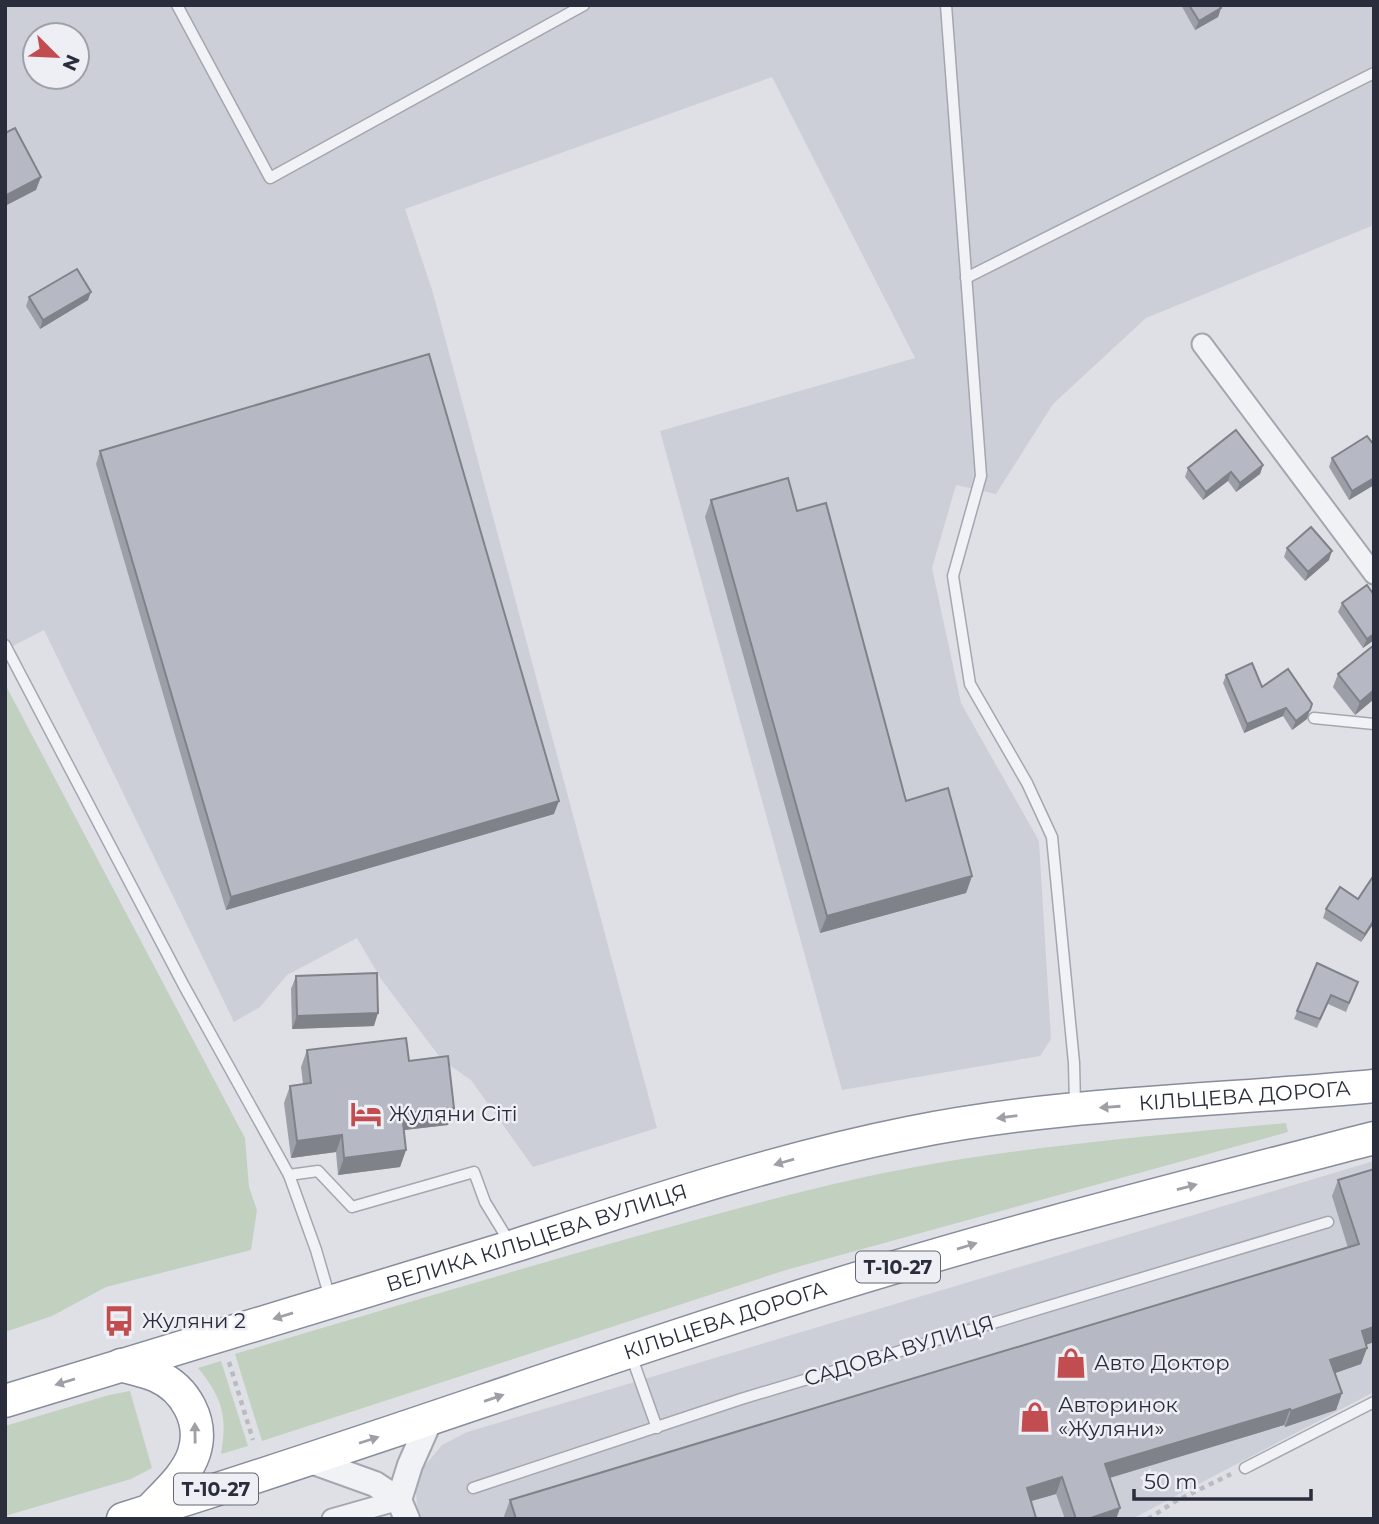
<svg xmlns="http://www.w3.org/2000/svg" width="1379" height="1524" font-family="Montserrat,sans-serif">
<style>
.built{fill:#cdcfd8;fill-rule:evenodd}
.green{fill:#c2d0c0}
.lines{fill:none;stroke-linecap:round;stroke-linejoin:round}
.service-casing{stroke:#a4a7b0;stroke-width:13}
.minor-casing{stroke:#a4a7b0;stroke-width:23}
.tertiary-casing{stroke:#a4a7b0;stroke-width:28}
.trunk-casing{stroke:#878d9c;stroke-width:35}
.path{stroke:#b9bbc1;stroke-width:4.5;stroke-dasharray:5 5;stroke-linecap:butt}
.service{stroke:#f1f2f5;stroke-width:10}
.minor{stroke:#f1f2f5;stroke-width:19}
.tertiary{stroke:#f1f2f5;stroke-width:24}
.trunk{stroke:#fff;stroke-width:32}
.wall{fill:#9d9fa8}
.shaded-wall{fill:#7f8288}
.building{fill:#b6b9c3;stroke:#7f8288;stroke-width:2}
.oneway{fill:#9fa0a7}
.labels{text-anchor:middle;stroke-width:5;stroke-linejoin:round;paint-order:stroke}
.shield{fill:#edeff4;stroke:#646773;stroke-width:2}
.shield-label{font-size:19px;font-weight:bold;fill:#292d3c}
.street-label{font-size:21px;fill:#292d3c;stroke:#edeff4}
.poi-label{font-size:21px;fill:#292d3c;stroke:#edeff4;text-anchor:start}
</style>
<rect width="100%" height="100%" fill="#dee0e6"/>
<!-- built -->
<g class="built">
<path d="M5,5H1374V225L1146,318L1053,404L996,494L956,485L932,568L961,703L1039,841L1051,1039L1040,1056L842,1090L660,431L915,358L772,77L405,209L433,293L657,1128L533,1167L471,1080L442,1060L381,979L357,938L287,975L260,1007L234,1022L44,630L5,650ZM35,35H77V77H35Z"/>
<polygon points="1374,1161 1374,1392 1132,1519 419,1519 418,1516 416,1493 421,1470 442,1445 467,1432"/>
</g>
<!-- green -->
<g class="green">
<polygon points="5,684 245,1138 249,1187 257,1210 251,1250 106,1287 52,1316 5,1332"/>
<path d="M1286,1123L1288,1132L786,1270L262,1441L235,1354C370,1314 505,1273 641,1235C732,1210 822,1184 915,1167C1038,1145 1162,1135 1286,1123Z"/>
<path d="M221,1361L248,1446L221,1454C228,1417 222,1397 198,1368Z"/>
<polygon points="130,1391 152,1468 131,1479 5,1516 5,1426 109,1395"/>
</g>
<g class="lines">
<defs>
<g id="service">
<polyline points="177,5 270,178 584,5"/>
<polyline points="946,5 981,476 953,576 970,684 1027,783 1052,837 1074,1063 1075,1105"/>
<polyline points="966,278 1374,73"/>
<polyline points="5,645 184,986 289,1175 316,1250 330,1298"/>
<polyline points="1314,718 1374,724"/>
<polyline points="289,1175 318,1171 352,1207 474,1172 485,1202 510,1243"/>
<polyline points="631,1355 657,1428"/>
<polyline points="1245,1468 1374,1402"/>
<polyline points="473,1488 741,1399 1328,1222"/>
</g>
<g id="minor">
<polyline points="1202,344 1374,574"/>
<polyline points="332,1519 399,1500"/>
</g>
<g id="tertiary">
<polyline points="308,1460 375,1484 399,1500 407,1519"/>
<polyline points="399,1500 410,1465 430,1420"/>
</g>
<g id="trunk">
<path d="M121,1365C133,1369 146,1371 157,1376C186,1389 204,1422 194,1453C187,1475 166,1493 151,1509"/>
<path id="s1" d="M5,1401C175,1349 345,1299 514,1246C644,1204 774,1160 909,1133C1061,1102 1219,1101 1374,1086"/>
<path id="s2" d="M123,1519C345,1451 563,1371 785,1301C979,1239 1177,1189 1374,1138"/>
</g>
</defs>
<!-- service casing -->
<use href="#service" class="service-casing"/>
<!-- minor casing -->
<use href="#minor" class="minor-casing"/>
<!-- tertiary casing -->
<use href="#tertiary" class="tertiary-casing"/>
<!-- trunk casing -->
<use href="#trunk" class="trunk-casing"/>
<!-- path -->
<g class="path">
<polyline points="229,1362 253,1440"/>
<polyline points="1148,1519 1174,1502 1231,1474"/>
</g>
<!-- service -->
<use href="#service" class="service"/>
<!-- minor -->
<use href="#minor" class="minor"/>
<!-- tertiary -->
<use href="#tertiary" class="tertiary"/>
<!-- trunk -->
<use href="#trunk" class="trunk"/>
</g>
<!-- wall -->
<g class="wall">
<polygon points="1181,5 1219,5 1221,8 1218,17 1195,30"/>
<polygon points="29,297 88,300 40,329 26,306"/>
<polygon points="1374,445 1374,485 1349,500 1329,467 1332,458"/>
<polygon points="100,451 554,814 226,910 96,464"/>
<polygon points="1263,465 1260,474 1236,492 1228,481 1203,500 1185,477 1188,468"/>
<polygon points="711,500 797,511 906,801 972,876 966,893 820,933 705,517"/>
<polygon points="1287,548 1329,560 1305,581 1284,557"/>
<polygon points="1342,603 1374,640 1363,648 1338,612"/>
<polygon points="1374,645 1374,699 1355,715 1333,687 1338,674"/>
<polygon points="1226,675 1262,687 1307,719 1292,730 1283,716 1244,733 1223,683"/>
<polygon points="1358,899 1374,923 1361,942 1323,918 1326,909"/>
<polygon points="1317,963 1355,990 1346,1012 1328,1004 1317,1028 1294,1019"/>
<polygon points="296,976 374,1026 292,1029 291,989"/>
<polygon points="307,1050 409,1061 448,1125 404,1130 406,1150 400,1167 338,1175 336,1152 291,1158 284,1103 290,1086 303,1084 301,1067"/>
<polygon points="1374,1169 1374,1342 1366,1345 1367,1348 1361,1364 1335,1373 1342,1393 1336,1410 1285,1427 1284,1425 1110,1478 1120,1508 1116,1519 1065,1519 1056,1494 1031,1501 1036,1519 505,1519 504,1516 510,1500 1348,1248 1332,1196 1338,1180"/>
</g>
<!-- shaded-wall -->
<g class="shaded-wall">
<polygon points="1221,8 1218,17 1195,30 1199,21"/>
<polygon points="41,177 36,190 5,206 5,196"/>
<polygon points="91,292 88,300 40,329 43,320"/>
<polygon points="1263,465 1260,474 1236,492 1240,483"/>
<polygon points="1231,472 1228,481 1203,500 1206,492"/>
<polygon points="1374,478 1374,485 1349,500 1352,491"/>
<polygon points="1332,551 1329,560 1305,581 1308,572"/>
<polygon points="1374,634 1374,640 1363,648 1367,639"/>
<polygon points="1374,690 1374,699 1355,715 1360,702"/>
<polygon points="1286,708 1283,716 1244,733 1247,724"/>
<polygon points="1310,710 1307,719 1292,730 1296,721"/>
<polygon points="559,801 554,814 226,910 231,897"/>
<polygon points="972,876 966,893 820,933 827,916"/>
<polygon points="1374,920 1374,923 1361,942 1365,934"/>
<polygon points="378,1013 374,1026 292,1029 297,1016"/>
<polygon points="454,1108 448,1125 396,1131 402,1114"/>
<polygon points="342,1135 336,1152 291,1158 297,1141"/>
<polygon points="406,1150 400,1167 338,1175 344,1158"/>
<polygon points="1374,1327 1374,1342 1356,1348 1362,1331"/>
<polygon points="1367,1348 1361,1364 1324,1377 1330,1360"/>
<polygon points="1342,1393 1336,1410 1285,1427 1291,1411"/>
<polygon points="1290,1409 1284,1425 1099,1481 1105,1464"/>
<polygon points="1062,1477 1056,1494 1021,1504 1027,1488"/>
<polygon points="1120,1508 1116,1519 1088,1519"/>
</g>
<!-- building -->
<g class="building">
<polygon points="1189,5 1219,5 1221,8 1199,21"/>
<polygon points="15,128 41,177 5,196 5,133"/>
<polygon points="77,269 91,292 43,320 29,297"/>
<polygon points="429,354 559,801 231,897 100,451"/>
<polygon points="1236,430 1263,465 1240,483 1231,472 1206,492 1188,468"/>
<polygon points="1367,436 1374,445 1374,478 1352,491 1332,458"/>
<polygon points="788,478 797,511 826,503 906,801 948,788 972,876 827,916 711,500"/>
<polygon points="1311,527 1332,551 1308,572 1287,548"/>
<polygon points="1367,585 1374,595 1374,634 1367,639 1342,603"/>
<polygon points="1374,645 1374,690 1360,702 1338,674"/>
<polygon points="1252,663 1262,687 1288,669 1312,704 1310,710 1296,721 1286,708 1247,724 1226,675"/>
<polygon points="1374,875 1374,920 1365,934 1326,909 1340,887 1358,899"/>
<polygon points="1317,963 1358,982 1349,1003 1331,995 1320,1019 1297,1011"/>
<polygon points="377,973 378,1013 297,1016 296,976"/>
<polygon points="406,1038 409,1061 448,1056 454,1108 402,1114 406,1150 344,1158 342,1135 297,1141 290,1086 311,1083 307,1050"/>
<polygon points="1374,1169 1374,1327 1362,1331 1367,1348 1330,1360 1342,1393 1291,1411 1290,1409 1105,1464 1120,1508 1088,1519 1076,1519 1062,1477 1027,1488 1036,1518 1032,1519 516,1519 510,1500 1359,1244 1338,1180"/>
</g>
<!-- one-way arrows -->
<defs><path id="oneway-solid" d="M-6-.8H1V-3.2L6.5 0L1 3.2V.8H-6Z" transform="scale(1.75)"/></defs>
<g class="oneway">
<use href="#oneway-solid" transform="translate(1110 1107) rotate(176)"/>
<use href="#oneway-solid" transform="translate(1007 1117) rotate(173)"/>
<use href="#oneway-solid" transform="translate(784 1162) rotate(164)"/>
<use href="#oneway-solid" transform="translate(1187 1187) rotate(-15)"/>
<use href="#oneway-solid" transform="translate(967 1246) rotate(-17)"/>
<use href="#oneway-solid" transform="translate(283 1316) rotate(163)"/>
<use href="#oneway-solid" transform="translate(65 1382) rotate(163)"/>
<use href="#oneway-solid" transform="translate(494 1398) rotate(-19)"/>
<use href="#oneway-solid" transform="translate(195 1433) rotate(-91)"/>
<use href="#oneway-solid" transform="translate(369 1440) rotate(-18)"/>
</g>
<!-- icons -->
<defs>
<symbol id="hotel-bare" viewBox="-9 -9 18 18"><path d="M-6-4.5h1.5V1H6V5H4.5V3h-9V5H-6ZM-4 0a1.8 1.8 0 1 1 3.6 0ZM.5 0V-2.5h3Q6-2.5 6 0Z" fill="#c24d50" stroke="#edeff4" stroke-width="2.5" paint-order="stroke"/></symbol>
<symbol id="bus-bare" viewBox="-9 -9 18 18"><path d="M-5-6H5V4H4V6H2V4H-2V6H-4V4H-5ZM-3.5-4V0h7V-4ZM-3.5 1.2v1.5H-2V1.2ZM2 1.2v1.5H3.5V1.2Z" fill="#c24d50" stroke="#edeff4" stroke-width="2.5" paint-order="stroke"/></symbol>
<symbol id="shop-bare" viewBox="-9 -9 18 18"><path d="M-5-2.5h2.3a2.7 3.5 0 0 1 5.4 0H5L5.5 6h-11ZM-1.5-2.5h3a1.5 2.3 0 0 0-3 0Z" fill="#c24d50" stroke="#edeff4" stroke-width="2.5" paint-order="stroke"/></symbol>
</defs>
<g fill-rule="evenodd">
<use href="#hotel-bare" x="344" y="1092" width="44" height="44"/>
<use href="#bus-bare" x="97" y="1299" width="44" height="44"/>
<use href="#shop-bare" x="1049" y="1341" width="44" height="44"/>
<use href="#shop-bare" x="1013" y="1395" width="44" height="44"/>
</g>
<g class="labels">
<!-- shield labels -->
<g class="shield">
<rect x="856" y="1251.5" width="84" height="31" rx="5"/>
<rect x="174" y="1473.5" width="84" height="31" rx="5"/>
</g>
<g class="shield-label">
<text x="898" y="1274">Т-10-27</text>
<text x="216" y="1496">Т-10-27</text>
</g>
<!-- street labels -->
<g class="street-label">
<text dy="7" stroke="none"><textPath href="#s1" startOffset="1281">КІЛЬЦЕВА ДОРОГА</textPath></text>
<text dy="7" stroke="none"><textPath href="#s1" startOffset="556">ВЕЛИКА КІЛЬЦЕВА ВУЛИЦЯ</textPath></text>
<text dy="7" stroke="none"><textPath href="#s2" startOffset="634">КІЛЬЦЕВА ДОРОГА</textPath></text>
<text transform="translate(899 1351) rotate(-17)" y="7">САДОВА ВУЛИЦЯ</text>
</g>
<!-- poi labels -->
<g class="poi-label">
<text x="389" y="1121">Жуляни Сіті</text>
<text x="142" y="1328">Жуляни 2</text>
<text x="1094" y="1370">Авто Доктор</text>
<text x="1058" y="1412">Авторинок<tspan x="1058" dy="24">«Жуляни»</tspan></text>
</g>
</g>
<!-- border -->
<rect width="1379" height="1524" fill="none" stroke="#292d3c" stroke-width="14"/>
<!-- north arrow -->
<g transform="translate(56 56) rotate(114)"><circle r="33" fill="#edeff4" stroke="#9fa1aa" stroke-width="2"/>
<path d="M0-5L12 26L0 18L-12 26Z" fill="#c24d50"/>
<text y="-10" font-size="19" font-weight="bold" text-anchor="middle" fill="#292d3c">N</text>
</g>
<!-- scale -->
<path d="M1134 1489v10h177v-10" fill="none" stroke="#292d3c" stroke-width="3.5"/>
<text x="1144" y="1489" font-size="21" fill="#292d3c" stroke="#edeff4" stroke-width="5" paint-order="stroke">50 m</text>
</svg>
